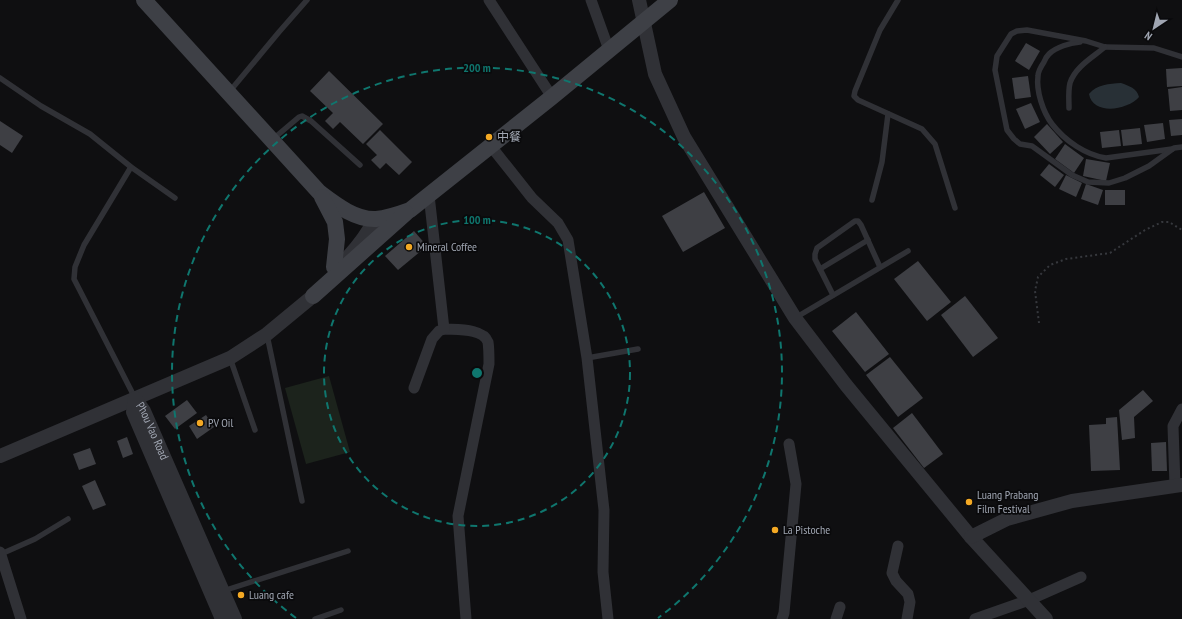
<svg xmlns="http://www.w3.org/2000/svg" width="1182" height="619" font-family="'PT Sans Narrow','Noto Sans SC',sans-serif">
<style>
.green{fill:#1c231c}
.water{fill:#283036}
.building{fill:#3e3f44}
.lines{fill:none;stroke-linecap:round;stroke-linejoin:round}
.path{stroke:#36383d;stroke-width:2;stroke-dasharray:2 3;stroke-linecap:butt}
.service{stroke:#303136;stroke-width:5.5}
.minor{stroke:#303136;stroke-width:11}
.tertiary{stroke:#303136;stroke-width:14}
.secondary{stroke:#3e4046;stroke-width:16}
.ring{fill:none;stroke:#0f766e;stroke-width:2;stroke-dasharray:7 5}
.poi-dot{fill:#f4a924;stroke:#0a0a0c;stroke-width:1.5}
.labels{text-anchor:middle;stroke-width:3.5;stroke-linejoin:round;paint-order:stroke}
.poi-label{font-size:12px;fill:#a0a6b2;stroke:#0a0a0c;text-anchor:start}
.street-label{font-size:12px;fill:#a0a6b2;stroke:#0a0a0c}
.centre{fill:#0f766e;stroke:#0a0a0c;stroke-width:2}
.ring-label{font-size:12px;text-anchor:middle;font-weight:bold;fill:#0f766e;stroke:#0a0a0c;stroke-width:3.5;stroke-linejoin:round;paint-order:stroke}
</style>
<rect width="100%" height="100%" fill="#0f0f11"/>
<!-- green -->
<polygon class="green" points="329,376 350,452 306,464 285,388"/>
<!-- water -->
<path class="water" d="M1121,83C1129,86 1137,88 1139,97C1128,110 1093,116 1089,94C1097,84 1109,84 1121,83Z"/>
<!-- building -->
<g class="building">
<polygon points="1026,43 1040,51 1029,70 1015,61"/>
<polygon points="1182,68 1182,86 1167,87 1166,69"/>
<polygon points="329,71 383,124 363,144 340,122 333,129 325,121 333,113 310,91"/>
<polygon points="1028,76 1031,97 1015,99 1012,78"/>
<polygon points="1182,87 1182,110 1170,111 1168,89"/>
<polygon points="1031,103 1040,122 1025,129 1016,109"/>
<polygon points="1182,119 1182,135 1171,136 1169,120"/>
<polygon points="0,121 23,136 12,153 0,145"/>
<polygon points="1163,123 1165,139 1147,142 1144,125"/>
<polygon points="1047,124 1063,142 1050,154 1034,137"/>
<polygon points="1140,128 1142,144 1123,146 1121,130"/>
<polygon points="380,130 412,162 399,175 386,163 380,169 371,160 377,155 366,144"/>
<polygon points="1119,130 1121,146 1102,148 1100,132"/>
<polygon points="1065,144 1084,158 1074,173 1055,159"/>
<polygon points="1086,159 1110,163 1106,181 1083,176"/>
<polygon points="1049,164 1064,175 1055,187 1040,175"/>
<polygon points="1066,175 1082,183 1076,197 1059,189"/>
<polygon points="1086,184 1103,190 1098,205 1081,199"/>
<rect x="1105" y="190" width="20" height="15"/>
<polygon points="704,192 725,228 683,252 662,216"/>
<polygon points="414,231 427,246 398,270 385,256"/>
<polygon points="918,261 951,302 927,321 894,279"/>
<polygon points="965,296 998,338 973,357 941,315"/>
<polygon points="856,312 889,354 865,372 832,331"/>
<polygon points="890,357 923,398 898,417 866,375"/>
<polygon points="1143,390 1153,401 1134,417 1135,438 1122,440 1119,410"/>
<polygon points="187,400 197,413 175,429 165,416"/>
<polygon points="912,413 943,454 924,468 893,428"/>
<polygon points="206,415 214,427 197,439 189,426"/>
<polygon points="1117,417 1120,470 1091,471 1089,425 1106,424 1106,418"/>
<polygon points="127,437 133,454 123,458 117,441"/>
<polygon points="1166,442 1167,471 1152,471 1151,443"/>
<polygon points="90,448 96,464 79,470 73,454"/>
<polygon points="95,480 106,505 93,510 82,486"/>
</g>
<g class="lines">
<!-- path -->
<polyline class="path" points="1039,323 1035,291 1038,277 1050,265 1066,259 1110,253 1145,230 1162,222 1169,222 1182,230"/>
<!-- service -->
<g class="service">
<polyline points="898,0 880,30 855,91 854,96 858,100 922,129 935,144 955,208"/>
<path d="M1080,42C1070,43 1056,47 1049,54C1047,56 1045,59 1044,62C1042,65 1038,71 1038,76C1036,91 1043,112 1052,124C1065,141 1086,155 1106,158L1172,149"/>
<polyline points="1182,57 1154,48 1105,47 1086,41 1027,30 1017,31 1011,34 997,56 995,70 1007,130 1014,139 1020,144 1032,146 1072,175 1088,182 1109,183 1125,178 1149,166 1174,148 1182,147"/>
<polyline points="0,78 41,106 90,134 131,167 175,198"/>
<polyline points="230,91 279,32 307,0"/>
<path d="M1069,108C1069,100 1068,91 1070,83C1075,67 1093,57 1105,47"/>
<polyline points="273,139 299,117 302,116 311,121 360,165"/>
<polyline points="131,167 84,245 75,267 74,279 135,398"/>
<polyline points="872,200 882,162 888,114"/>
<polyline points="820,269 868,240"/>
<polyline points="833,295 815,259 815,254 817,248 855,221 858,221 861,225 880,267"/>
<polyline points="795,318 908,251"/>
<polyline points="267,335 302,501"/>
<polyline points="230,358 255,430"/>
<polyline points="587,358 638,349"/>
<polyline points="1,554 35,539 68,519"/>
<polyline points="223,591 348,551"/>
<polyline points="315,619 341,610"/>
</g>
<!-- minor -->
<g class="minor">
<polyline points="489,0 552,97"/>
<polyline points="591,0 609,50"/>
<polyline points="490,145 532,198 558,223 568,240 587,358 604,510 603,572 608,619"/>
<path d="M444,329C456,330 483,328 488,342C489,348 489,357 489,364L458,516L466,619"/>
<polyline points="414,388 432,339 439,331 444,329 429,195"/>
<polyline points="1175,486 1173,426 1182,409"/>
<polyline points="898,546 892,573 896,581 908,594 910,602 907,619"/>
<polyline points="0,552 21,619"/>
<polyline points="782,619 784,613 796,484 789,444"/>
<polyline points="836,619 840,607"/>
<polyline points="975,619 1029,600 1081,577"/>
</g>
<!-- tertiary -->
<g class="tertiary">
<polyline points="639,0 655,74 684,137 795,318 846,385 971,537 1046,619"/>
<path d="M348,257C359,245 368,233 375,219"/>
<polyline points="0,456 230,358 267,334 313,296 320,289"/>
<polyline points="971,537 1007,519 1072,501 1182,485"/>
<path id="s1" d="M222,619L133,412L135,398L144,411L235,619"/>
</g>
<!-- secondary -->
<g class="secondary">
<path d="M144,0L319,192C335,204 355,220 376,219C388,218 399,214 410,210L552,97L670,0"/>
<polyline points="322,197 335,222 337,239 334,267"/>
<polyline points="313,296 406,213"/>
</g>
</g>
<!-- distance rings -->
<g class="ring">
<circle cx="477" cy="373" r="153"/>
<path d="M296 618A305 305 0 1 1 658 618"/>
</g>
<!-- markers -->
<g class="poi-dot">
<circle cx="489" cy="137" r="4"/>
<circle cx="409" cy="247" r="4"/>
<circle cx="200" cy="423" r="4"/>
<circle cx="969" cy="502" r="4"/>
<circle cx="775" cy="530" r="4"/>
<circle cx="241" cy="595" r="4"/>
</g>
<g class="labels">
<!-- poi labels -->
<g class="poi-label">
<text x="497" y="141">中餐</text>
<text x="417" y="251">Mineral Coffee</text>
<text x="208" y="427">PV Oil</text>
<text x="977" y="499">Luang Prabang<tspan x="977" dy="14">Film Festival</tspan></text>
<text x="783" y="534">La Pistoche</text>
<text x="249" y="599">Luang cafe</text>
</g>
<!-- street labels -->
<g class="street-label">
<text dy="4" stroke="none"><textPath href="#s1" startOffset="277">Phou Vao Road</textPath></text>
</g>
</g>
<circle cx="477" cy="373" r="6" class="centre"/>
<g class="ring-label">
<text x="477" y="72">200 m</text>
<text x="477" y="224">100 m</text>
</g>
<!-- north arrow -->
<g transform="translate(1154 28) rotate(215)" stroke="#0a0a0c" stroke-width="3" paint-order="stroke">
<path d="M0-3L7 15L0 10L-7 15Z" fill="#a0a6b2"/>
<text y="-6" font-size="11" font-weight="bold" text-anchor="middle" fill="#a0a6b2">N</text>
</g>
</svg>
